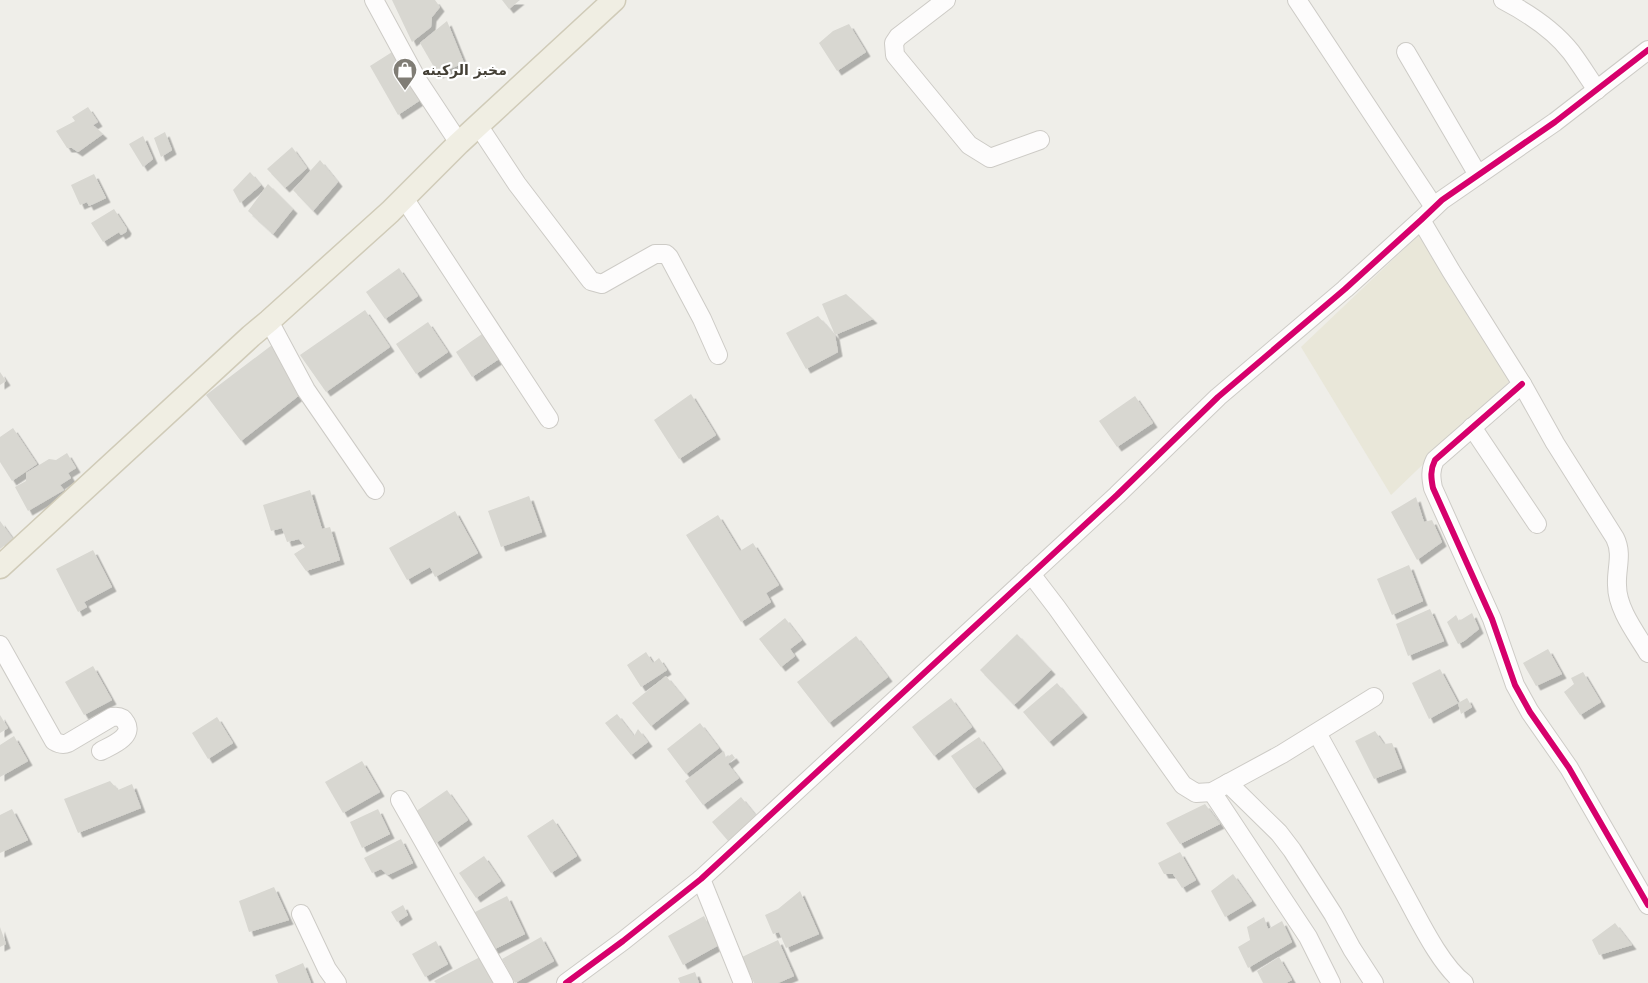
<svg xmlns="http://www.w3.org/2000/svg" width="1648" height="983" font-family="'DejaVu Sans','Noto Naskh Arabic',sans-serif">
<style>
.education{fill:#e9e7d9}
.building{fill:#d8d7d1;filter:url(#shadow)}
.lines{fill:none;stroke-linecap:round;stroke-linejoin:round}
.minor-casing{stroke:#cdcbc6;stroke-width:20}
.major-casing{stroke:#d0cbb8;stroke-width:25}
.minor{stroke:#fdfcfc;stroke-width:18}
.major{stroke:#f0eee3;stroke-width:22}
.cycleway-casing{stroke:#fff;stroke-width:9}
.cycleway{stroke:#d6006c;stroke-width:6}
.labels{text-anchor:middle;stroke-width:4.5;stroke-linejoin:round;paint-order:stroke}
.poi-label{font-size:14px;font-weight:bold;fill:#444036;stroke:#fff;text-anchor:start}
</style>
<defs>
<filter id="shadow"><feDropShadow dx="4.5" dy="4.5" stdDeviation="0" flood-color="#0004"/></filter>
</defs>
<rect width="100%" height="100%" fill="#efeee9"/>
<!-- education -->
<polygon class="education" points="1423,231 1515,376 1391,495 1301,347"/>
<!-- building -->
<g class="building">
<polygon points="392,0 435,0 440,7 432,17 431,27 412,42"/>
<polygon points="502,0 520,0 509,9"/>
<polygon points="447,21 464,63 438,74 420,43"/>
<polygon points="849,24 866,52 837,71 819,43 833,31"/>
<polygon points="400,47 428,95 398,115 370,66"/>
<polygon points="88,107 98,122 93,125 103,134 78,152 72,148 67,148 56,131 75,121 72,117"/>
<polygon points="165,132 172,150 161,157 154,138"/>
<polygon points="143,136 153,159 143,167 129,144"/>
<polygon points="292,147 307,168 285,188 267,169"/>
<polygon points="320,160 338,182 313,211 293,190"/>
<polygon points="250,172 261,185 240,203 233,190"/>
<polygon points="94,174 106,198 89,206 87,202 80,205 71,185"/>
<polygon points="268,184 293,209 273,234 248,211"/>
<polygon points="114,209 127,229 126,232 121,235 119,232 103,242 91,223"/>
<polygon points="399,268 418,296 385,319 366,292"/>
<polygon points="846,294 873,319 835,335 822,304"/>
<polygon points="365,310 390,347 326,392 300,355"/>
<polygon points="818,316 835,335 838,352 806,369 786,333"/>
<polygon points="428,322 448,352 416,374 396,344"/>
<polygon points="482,334 499,359 472,377 456,352"/>
<polygon points="272,345 306,390 241,441 206,395"/>
<polygon points="0,372 6,381 0,385"/>
<polygon points="691,394 716,435 679,459 654,420"/>
<polygon points="1135,396 1153,423 1117,447 1099,421"/>
<polygon points="13,428 37,464 12,481 0,462 0,437"/>
<polygon points="67,453 76,468 68,473 71,478 60,485 64,490 28,511 15,487 26,481 26,473 49,459 56,460"/>
<polygon points="310,490 322,529 330,527 340,560 306,571 294,554 305,547 299,539 287,542 282,528 271,531 263,505"/>
<polygon points="529,496 542,532 501,547 488,511"/>
<polygon points="1416,497 1424,522 1432,520 1442,542 1417,560 1391,512"/>
<polygon points="455,511 478,553 435,577 430,567 407,580 389,548"/>
<polygon points="718,515 740,551 753,543 779,585 766,593 771,602 741,622 686,535"/>
<polygon points="0,521 13,539 0,549"/>
<polygon points="93,550 112,587 84,602 87,607 78,612 56,569"/>
<polygon points="1409,565 1423,601 1392,615 1377,579"/>
<polygon points="1430,609 1444,641 1408,656 1396,624"/>
<polygon points="1472,613 1479,629 1464,641 1458,644 1447,622 1456,615 1459,621"/>
<polygon points="785,618 802,640 790,649 795,656 781,667 759,639"/>
<polygon points="1017,634 1051,670 1014,705 980,670"/>
<polygon points="856,636 888,677 829,723 797,682"/>
<polygon points="1548,649 1562,674 1536,686 1523,663"/>
<polygon points="646,652 653,663 659,658 667,670 641,687 627,665"/>
<polygon points="93,666 112,700 84,715 65,682"/>
<polygon points="1440,669 1458,703 1429,719 1412,683"/>
<polygon points="1583,672 1601,702 1580,715 1564,692 1574,684 1571,678"/>
<polygon points="666,676 685,699 651,726 632,703"/>
<polygon points="1057,683 1083,713 1049,742 1023,712"/>
<polygon points="951,698 972,727 934,756 912,727"/>
<polygon points="1467,698 1472,707 1461,714 1458,703"/>
<polygon points="617,714 634,736 638,729 648,742 631,755 605,723"/>
<polygon points="0,715 8,728 0,733"/>
<polygon points="217,717 233,743 208,759 192,733"/>
<polygon points="700,723 719,748 686,774 667,749"/>
<polygon points="1375,731 1384,744 1392,743 1402,768 1374,779 1355,741"/>
<polygon points="14,736 28,761 0,777 0,745"/>
<polygon points="979,737 1002,769 974,789 951,756"/>
<polygon points="724,751 726,758 732,754 735,758 728,764 739,778 703,805 685,781"/>
<polygon points="362,761 380,792 343,813 325,782"/>
<polygon points="110,781 118,790 132,784 141,808 78,833 64,799"/>
<polygon points="447,790 468,820 436,843 415,812"/>
<polygon points="741,797 758,818 730,843 712,822"/>
<polygon points="1205,804 1220,824 1180,844 1166,823"/>
<polygon points="12,809 28,840 0,853 0,815"/>
<polygon points="378,809 390,834 362,848 350,822"/>
<polygon points="553,819 577,856 551,873 527,836"/>
<polygon points="401,839 413,863 388,875 381,869 372,873 364,858"/>
<polygon points="1180,852 1196,880 1182,888 1173,874 1164,874 1158,863"/>
<polygon points="484,856 501,881 476,898 459,873"/>
<polygon points="1233,874 1252,901 1225,917 1211,891"/>
<polygon points="274,887 289,920 249,932 239,901"/>
<polygon points="800,891 819,934 786,948 779,932 773,934 765,915 778,909"/>
<polygon points="507,896 525,934 491,951 473,913"/>
<polygon points="403,905 408,915 397,922 391,912"/>
<polygon points="704,916 719,945 683,965 668,936"/>
<polygon points="1264,917 1268,929 1282,921 1292,942 1248,968 1238,947 1250,940 1247,927"/>
<polygon points="1615,923 1632,945 1599,955 1592,940"/>
<polygon points="0,927 6,944 0,947"/>
<polygon points="541,937 554,961 515,983 502,959"/>
<polygon points="778,940 794,976 778,983 754,983 742,957"/>
<polygon points="436,941 448,964 425,977 412,954"/>
<polygon points="480,957 493,983 436,983 434,981"/>
<polygon points="1279,957 1292,980 1286,983 1263,983 1257,971"/>
<polygon points="303,963 311,983 278,983 275,975"/>
<polygon points="695,972 699,983 680,983 678,978"/>
</g>
<g class="lines">
<defs>
<g id="minor">
<polyline points="374,0 418,81 459,143"/>
<polyline points="946,0 898,37 894,43 895,55 969,145 990,158 1040,140"/>
<polyline points="1297,0 1434,207"/>
<path d="M1503,0C1528,13 1553,29 1571,52C1580,64 1588,77 1597,90"/>
<polyline points="1406,52 1478,175"/>
<polyline points="478,125 517,184 591,281 602,284 655,254 666,254 669,257 702,319 718,355"/>
<polyline points="404,198 549,419"/>
<path d="M1421,220L1451,271L1522,384L1555,443L1615,538C1623,554 1616,569 1617,585C1617,609 1636,633 1648,653"/>
<polyline points="269,321 306,390 375,490"/>
<path d="M1522,384L1435,460C1430,470 1431,478 1433,488L1492,619L1515,685L1530,712L1569,768L1648,905"/>
<polyline points="1472,427 1537,524"/>
<polyline points="1031,574 1057,608 1183,785 1196,793 1212,792 1282,754 1374,697"/>
<path d="M0,645L54,741C59,744 63,745 68,743L112,717C118,716 123,717 126,723C134,737 110,746 101,751"/>
<path d="M1317,733C1346,785 1374,838 1403,891C1418,918 1440,965 1464,983"/>
<polyline points="1228,783 1279,833 1292,850 1333,914 1352,949 1374,983"/>
<polyline points="1212,792 1308,937 1331,983"/>
<polyline points="400,800 504,983"/>
<polyline points="701,879 743,983"/>
<polyline points="301,914 327,969 337,983"/>
<polyline points="566,983 623,941 701,879 1117,495 1218,397 1345,289 1421,220 1442,200 1555,122 1648,50"/>
</g>
<polyline id="major" points="0,567 251,336 269,321 390,212 459,143 614,0"/>
</defs>
<!-- minor casing -->
<use href="#minor" class="minor-casing"/>
<!-- major casing -->
<use href="#major" class="major-casing"/>
<!-- minor -->
<use href="#minor" class="minor"/>
<!-- major -->
<use href="#major" class="major"/>
<defs>
<g id="cycleway">
<path d="M1522,384L1435,460C1430,470 1431,478 1433,488L1492,619L1515,685L1530,712L1569,768L1648,905"/>
<polyline points="566,983 623,941 701,879 1117,495 1218,397 1345,289 1421,220 1442,200 1555,122 1648,50"/>
</g>
</defs>
<!-- cycleway casing -->
<use href="#cycleway" class="cycleway-casing"/>
<!-- cycleway -->
<use href="#cycleway" class="cycleway"/>
</g>
<!-- icons -->
<defs>
<symbol id="shop-pin" viewBox="-11 -11 22 30"><path d="M0 17L-7.5 6A9.5 9.5 0 1 1 7.5 6Z" fill="#807d75" stroke="#fff"/><path d="M-5-2.5h2.3a2.7 3.5 0 0 1 5.4 0H5L5.5 6h-11ZM-1.5-2.5h3a1.5 2.3 0 0 0-3 0Z" fill="#fff"/></symbol>
</defs>
<g fill-rule="evenodd">
<use href="#shop-pin" x="391" y="56" width="28" height="38"/>
</g>
<g class="labels">
<!-- poi labels -->
<g class="poi-label">
<text x="422" y="75">مخبز الركينه</text>
</g>
</g>
</svg>
